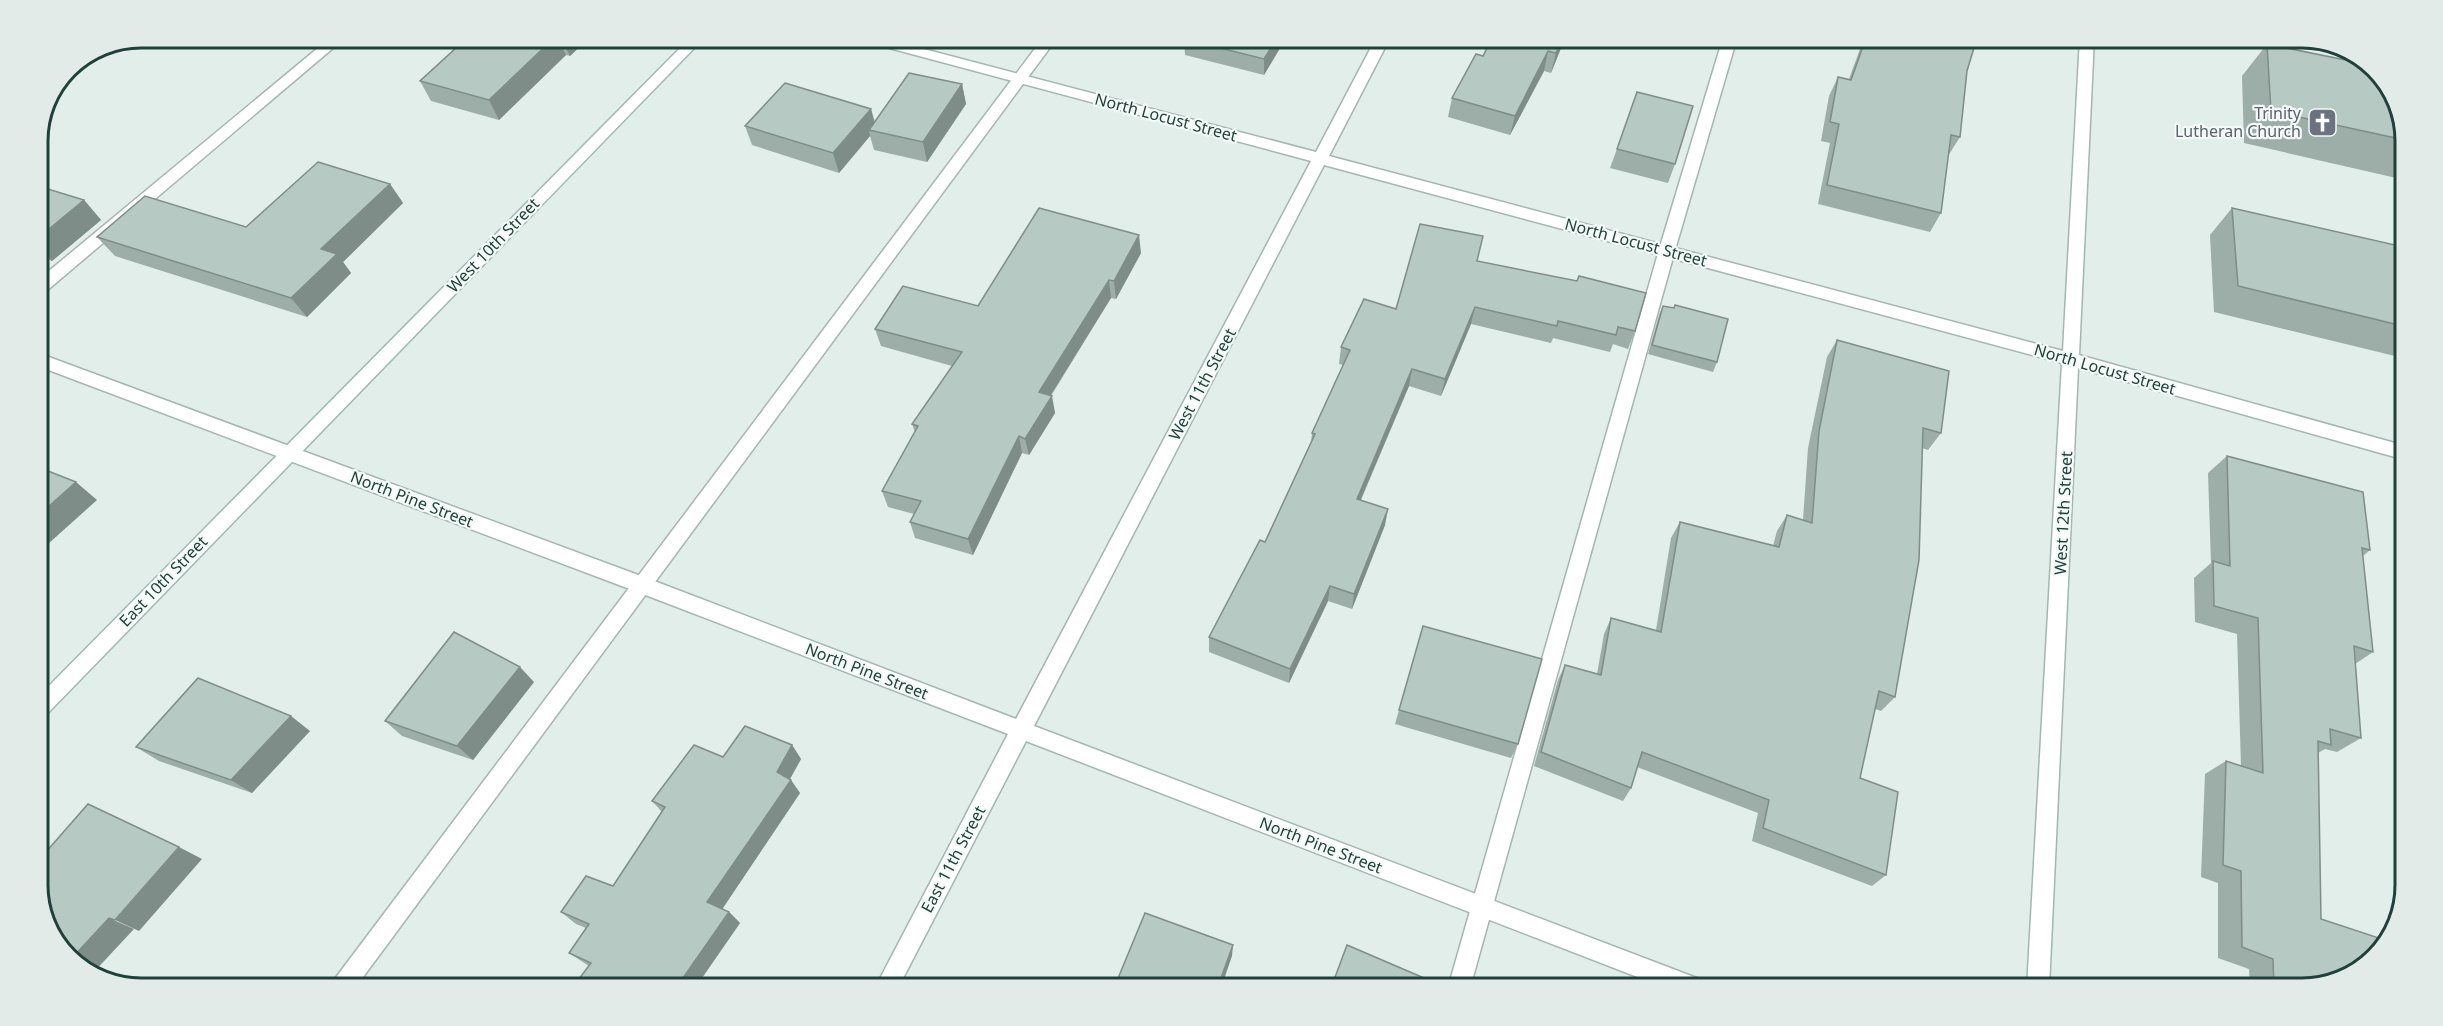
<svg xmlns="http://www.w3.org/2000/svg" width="2443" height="1026" font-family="'Noto Sans',sans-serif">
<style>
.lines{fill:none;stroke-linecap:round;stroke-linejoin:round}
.lane-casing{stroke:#a4b6b1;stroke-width:3}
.street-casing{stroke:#a4b6b1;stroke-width:3}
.secondary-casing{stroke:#9fbab3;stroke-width:3}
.lane{fill:#fff;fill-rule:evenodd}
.street{fill:#fff;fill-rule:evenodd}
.secondary{fill:#fff;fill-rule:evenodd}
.wall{fill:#9dada7}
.shaded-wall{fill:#7f8d88}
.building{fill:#b6c9c2;stroke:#7f8d88;stroke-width:1.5}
.labels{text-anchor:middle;stroke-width:4.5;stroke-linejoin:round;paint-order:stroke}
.worship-label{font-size:16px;fill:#5b616d;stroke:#f3faf7;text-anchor:end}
.street-label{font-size:16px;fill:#20403a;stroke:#f3faf7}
.rim{fill:none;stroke:#20403a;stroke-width:3}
</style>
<rect width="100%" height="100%" fill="#e2eee9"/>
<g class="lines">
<defs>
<g id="lane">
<polygon points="330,38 345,38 44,293 38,295 38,280"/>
<polygon points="1043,38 1057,38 355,988 331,988 334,980"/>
<polygon points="1723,38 1737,38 1675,250 1470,988 1448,988 1659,250"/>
</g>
<polygon id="street" points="861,38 882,38 1316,152 1376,38 1390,38 1329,156 2063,351 2080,38 2094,38 2079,355 2402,445 2402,459 2078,368 2049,988 2027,988 2062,363 1324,165 1034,726 1694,977 1702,980 1705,988 1666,988 1026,741 898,988 875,988 1008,734 635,591 38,366 38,353 649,579 1016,719 1311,161 863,41"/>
<polygon id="secondary" points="690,38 704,38 45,716 38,719 38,697"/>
</defs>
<!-- lane casing -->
<use href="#lane" class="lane-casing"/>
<!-- street casing -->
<use href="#street" class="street-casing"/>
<!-- secondary casing -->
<use href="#secondary" class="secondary-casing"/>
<!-- lane -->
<use href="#lane" class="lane"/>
<!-- street -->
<use href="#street" class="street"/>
<!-- secondary -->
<use href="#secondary" class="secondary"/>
</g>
<!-- wall -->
<g class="wall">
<polygon points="428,38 589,38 570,56 566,55 499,120 431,101 420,81 457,46"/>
<polygon points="1286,38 1264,75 1185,55 1184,39"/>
<polygon points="1565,38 1551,73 1544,71 1510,135 1448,117 1452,98 1483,56"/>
<polygon points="1864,38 1977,38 1967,71 1960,137 1948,156 1941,213 1930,232 1818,204 1830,143 1821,141 1829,96 1838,77 1849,79"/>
<polygon points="2267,44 2405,135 2405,180 2244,143 2242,76"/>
<polygon points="962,84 966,104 927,162 874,150 870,136 839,173 752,145 745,126 871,109 875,122"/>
<polygon points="1617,149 1675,164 1668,183 1610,168"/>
<polygon points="390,184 403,203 343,262 351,273 307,317 115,256 97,237 246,227"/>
<polygon points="38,186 84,200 101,220 52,261 38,256"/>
<polygon points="2232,208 2404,247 2403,358 2214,312 2210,235"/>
<polygon points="1141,253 1116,299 1111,298 1051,396 1055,413 1029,455 1022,453 973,555 915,538 910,522 914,514 888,507 882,491 915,432 912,424 952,366 881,346 875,329 978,306"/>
<polygon points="1477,261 1635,331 1628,349 1613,344 1610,352 1553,338 1551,343 1471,324 1441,396 1409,386 1361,500 1385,525 1352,609 1328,601 1289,683 1209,652 1209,637 1265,542 1311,443 1312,433 1343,365 1339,364 1341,347 1396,309"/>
<polygon points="1663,306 1717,362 1713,372 1648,354 1659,315"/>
<polygon points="1837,340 1941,433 1928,450 1922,448 1895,697 1881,711 1875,709 1860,778 1886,875 1872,886 1752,841 1758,813 1637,767 1631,788 1623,801 1534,766 1558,680 1565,665 1597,674 1604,634 1611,618 1656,630 1671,538 1680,522 1773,546 1777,531 1787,515 1803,520 1808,448 1827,357"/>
<polygon points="2227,456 2370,550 2363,556 2373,652 2355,664 2361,738 2337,752 2325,749 2318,753 2302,988 2250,988 2249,969 2218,958 2218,883 2201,877 2205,774 2226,761 2241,766 2237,634 2195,622 2194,578 2211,563 2208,473"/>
<polygon points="534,682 473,760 402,736 385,721"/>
<polygon points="1399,710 1518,744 1511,758 1395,724"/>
<polygon points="310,731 252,793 159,761 136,747"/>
<polygon points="792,745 801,759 790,779 800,793 722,909 729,912 740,923 695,988 572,988 589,966 569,953 586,928 576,924 561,912 613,886 662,812 652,801 723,757"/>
</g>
<!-- shaded-wall -->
<g class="shaded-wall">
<polygon points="554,38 557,38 566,55 499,120 489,100"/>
<polygon points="561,38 589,38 570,56"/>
<polygon points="1277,38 1286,38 1264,75 1264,59"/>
<polygon points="1562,38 1565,38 1551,73 1556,53"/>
<polygon points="1548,51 1544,71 1510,135 1515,116"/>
<polygon points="962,84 966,104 927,162 923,142"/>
<polygon points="871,109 876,129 869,130 870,136 839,173 833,153"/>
<polygon points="390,184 403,203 343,262 351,273 307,317 291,298 321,249"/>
<polygon points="84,200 101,220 52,261 38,247 38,238"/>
<polygon points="1139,235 1141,253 1116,299 1114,281"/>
<polygon points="1109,280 1111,298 1042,409 1039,392"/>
<polygon points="1475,307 1471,324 1441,396 1445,379"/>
<polygon points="1412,369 1409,386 1354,515 1357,499"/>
<polygon points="1052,396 1055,413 1029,455 1025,439"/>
<polygon points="1019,436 1022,453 973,555 968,539"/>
<polygon points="76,482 97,500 38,553 38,516"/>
<polygon points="1388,509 1385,525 1352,609 1354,594"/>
<polygon points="1330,586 1328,601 1289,683 1290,669"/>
<polygon points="520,667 534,682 473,760 457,746"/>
<polygon points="291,716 310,731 252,793 231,780"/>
<polygon points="792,745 801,759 786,786 777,772"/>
<polygon points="791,780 800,793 719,914 707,902"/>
<polygon points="179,847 202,859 139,931 115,920"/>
<polygon points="729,912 740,923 695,988 676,988"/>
<polygon points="109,918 134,929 92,974 72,958"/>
<polygon points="1233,945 1232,956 1221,988 1221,978"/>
</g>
<!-- building -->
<g class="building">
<polygon points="467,38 554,38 489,100 420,81"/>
<polygon points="1185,38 1277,38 1264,59 1184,39"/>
<polygon points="1492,38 1562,38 1556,53 1548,51 1515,116 1452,98 1476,54 1483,56"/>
<polygon points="1866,38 1977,38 1967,71 1960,137 1951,135 1941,213 1827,185 1839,124 1830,122 1838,77 1851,80"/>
<polygon points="2267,44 2365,64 2388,83 2405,135 2405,140 2271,111"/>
<polygon points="909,73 962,84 923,142 869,130"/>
<polygon points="785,83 871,109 833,153 745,126"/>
<polygon points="1637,92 1693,106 1675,164 1617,149"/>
<polygon points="318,162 390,184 321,249 337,254 291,298 97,237 145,196 246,227"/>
<polygon points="38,186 84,200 38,238"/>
<polygon points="1039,208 1139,235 1114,281 1109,280 1039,392 1052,396 1025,439 1019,436 968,539 910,522 921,501 882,491 918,426 912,424 962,352 875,329 903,286 978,306"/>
<polygon points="2232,208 2404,247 2403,326 2238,286"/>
<polygon points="1420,224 1483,236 1477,261 1577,281 1579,276 1646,293 1635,331 1618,327 1616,335 1558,321 1557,326 1475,307 1445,379 1412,369 1357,499 1388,509 1354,594 1330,586 1290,669 1209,637 1260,540 1265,542 1315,434 1312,433 1350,350 1341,347 1364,299 1396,309"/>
<polygon points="1675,305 1728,319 1717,362 1652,345 1663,306 1674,308"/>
<polygon points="1837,340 1949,371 1941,433 1923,428 1919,560 1895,697 1879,691 1860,778 1898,792 1886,875 1763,828 1769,800 1642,752 1631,788 1541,752 1565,665 1601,675 1611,618 1661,632 1680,522 1779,547 1787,515 1812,523 1819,431"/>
<polygon points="2227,456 2363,492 2370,550 2362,548 2373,652 2354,646 2361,738 2330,729 2331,745 2318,741 2321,919 2385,940 2360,971 2302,988 2274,988 2273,959 2242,947 2241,871 2223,865 2226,761 2263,773 2258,618 2214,606 2213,561 2230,566"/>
<polygon points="38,467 76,482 38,516"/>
<polygon points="1423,626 1542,659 1518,744 1399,710"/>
<polygon points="454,632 520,667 457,746 385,721"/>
<polygon points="198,678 291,716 231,780 136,747"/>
<polygon points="745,726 792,745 777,772 791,780 707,902 729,912 676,988 572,988 591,963 569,953 589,924 561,912 586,876 613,886 665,807 652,801 694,745 723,757"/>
<polygon points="88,804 179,847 115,920 109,918 72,958 59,948 38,892 38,861"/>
<polygon points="1145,913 1233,945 1221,978 1248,988 1114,988"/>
<polygon points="1347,945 1438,984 1437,988 1331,988"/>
</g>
<!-- icons -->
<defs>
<symbol id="church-square" viewBox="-11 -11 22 22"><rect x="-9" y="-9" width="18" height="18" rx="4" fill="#6b7280" stroke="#f3faf7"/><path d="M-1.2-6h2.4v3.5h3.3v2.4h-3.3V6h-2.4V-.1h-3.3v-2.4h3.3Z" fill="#fff"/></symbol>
</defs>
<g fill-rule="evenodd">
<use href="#church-square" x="2306" y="106" width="33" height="33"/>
</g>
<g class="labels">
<!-- worship labels -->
<g class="worship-label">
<text x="2301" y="119">Trinity<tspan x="2301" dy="18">Lutheran Church</tspan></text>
</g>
<!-- street labels -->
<g class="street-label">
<text transform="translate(1166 117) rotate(15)" y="6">North Locust Street</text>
<text transform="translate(1636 242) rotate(15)" y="6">North Locust Street</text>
<text transform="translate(493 245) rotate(-46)" y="6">West 10th Street</text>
<text transform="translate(2105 369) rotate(16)" y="6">North Locust Street</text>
<text transform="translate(1202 384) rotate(-62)" y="6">West 11th Street</text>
<text transform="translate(412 499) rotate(21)" y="6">North Pine Street</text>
<text transform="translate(2063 513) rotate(-87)" y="6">West 12th Street</text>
<text transform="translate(163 581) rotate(-46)" y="6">East 10th Street</text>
<text transform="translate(867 671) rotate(21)" y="6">North Pine Street</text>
<text transform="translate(1321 845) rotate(21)" y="6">North Pine Street</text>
<text transform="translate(953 859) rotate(-62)" y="6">East 11th Street</text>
</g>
</g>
<!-- crop -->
<path d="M0 0H2443V1026H0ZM141 48H2302A93 93 0 0 1 2395 141V885A93 93 0 0 1 2302 978H141A93 93 0 0 1 48 885V141A93 93 0 0 1 141 48Z" fill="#e2ebe8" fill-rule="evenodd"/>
<path class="rim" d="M141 48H2302A93 93 0 0 1 2395 141V885A93 93 0 0 1 2302 978H141A93 93 0 0 1 48 885V141A93 93 0 0 1 141 48Z"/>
</svg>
